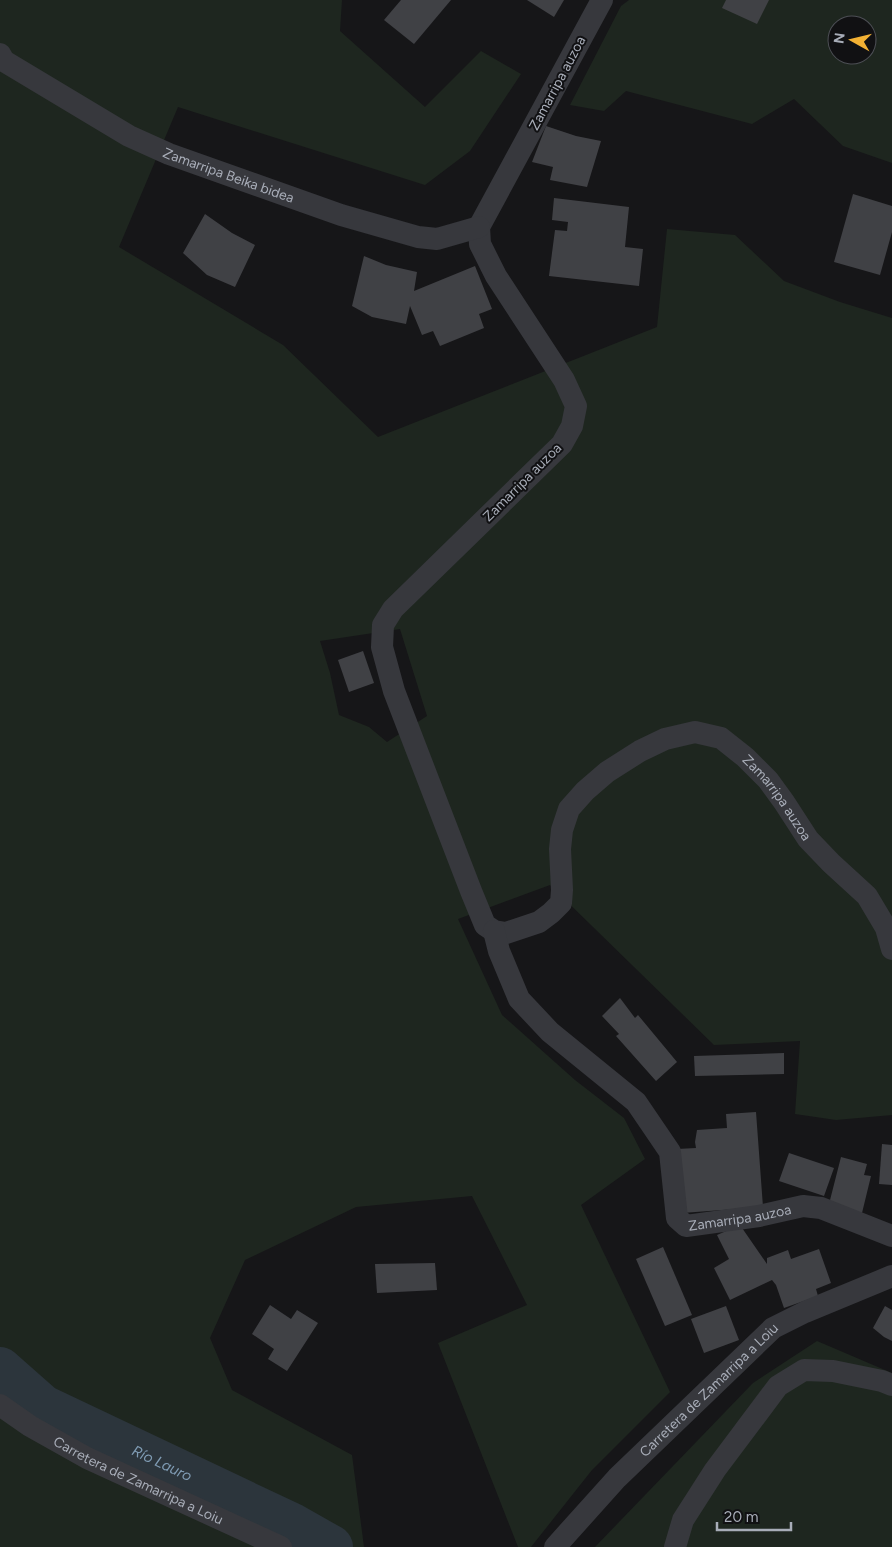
<svg xmlns="http://www.w3.org/2000/svg" width="892" height="1547" font-family="Figtree,sans-serif">
<style>
.green{fill:#1e261f;fill-rule:evenodd}
.lines{fill:none;stroke-linecap:round;stroke-linejoin:round}
.river{stroke:#2c353c;stroke-width:44}
.building{fill:#404145}
.minor{stroke:#37383d;stroke-width:22}
.labels{text-anchor:middle;stroke-width:4;stroke-linejoin:round;paint-order:stroke}
.street-label{font-size:14px;fill:#a8adb8;stroke:#111113}
.water-label{font-size:15px;font-style:italic;fill:#7f9bb3;stroke:#111113}
</style>
<rect width="100%" height="100%" fill="#161618"/>
<!-- green -->
<g class="green">
<path d="M0,0H342L340,31L425,107L481,51L521,74L470,151L425,185L178,107L119,247L283,345L378,437L657,327L667,229L735,235L784,281L840,302L892,318V1115L836,1120L795,1114L800,1041L714,1045L550,885L458,919L502,1015L575,1080L624,1118L645,1159L581,1205L670,1392L592,1470L531,1547H518L438,1343L527,1305L472,1196L356,1207L245,1260L210,1338L232,1390L352,1455L364,1547H0ZM400,629L427,716L387,742L369,727L339,715L330,673L320,641Z"/>
<path d="M629,0H892V163L843,146L794,99L752,124L626,91L604,111L570,105L621,6ZM837,25H867V55H837Z"/>
<polygon points="817,1341 892,1373 892,1547 595,1547 753,1383"/>
</g>
<g class="lines">
<!-- river -->
<path class="river" id="s1" d="M0,1369L43,1407L292,1525L331,1547"/>
</g>
<!-- building -->
<g class="building">
<polygon points="401,0 451,0 414,44 384,20"/>
<polygon points="527,0 564,0 554,17"/>
<polygon points="726,0 769,0 757,24 722,8"/>
<polygon points="546,126 576,136 601,141 587,187 550,180 553,167 532,162"/>
<polygon points="853,194 892,206 892,232 880,275 834,262"/>
<polygon points="554,198 629,207 625,247 643,249 639,286 549,276 555,230 567,231 568,222 552,220"/>
<polygon points="205,214 232,233 255,245 235,287 207,275 183,253"/>
<polygon points="364,256 386,265 417,272 414,291 475,266 492,309 479,314 484,328 440,346 433,331 422,335 410,306 406,324 372,317 352,306"/>
<polygon points="363,651 374,683 349,692 338,660"/>
<polygon points="620,998 635,1018 638,1015 677,1062 656,1081 616,1036 619,1034 602,1016"/>
<polygon points="784,1053 784,1074 695,1076 694,1056"/>
<polygon points="756,1112 763,1207 682,1213 677,1149 696,1148 695,1142 697,1130 727,1128 726,1114"/>
<polygon points="882,1144 892,1145 892,1185 879,1184"/>
<polygon points="789,1153 834,1168 824,1196 779,1181"/>
<polygon points="841,1157 867,1164 864,1175 871,1176 862,1213 829,1204"/>
<polygon points="740,1225 767,1264 767,1258 788,1250 791,1259 819,1249 831,1283 816,1289 818,1296 784,1308 776,1285 772,1280 730,1300 714,1268 729,1259 717,1235"/>
<polygon points="663,1247 692,1315 665,1326 636,1259"/>
<polygon points="435,1263 437,1290 377,1293 375,1264"/>
<polygon points="270,1305 291,1319 297,1310 318,1323 287,1371 268,1359 274,1349 252,1334"/>
<polygon points="726,1306 739,1340 704,1353 691,1319"/>
<polygon points="885,1306 892,1310 892,1341 884,1337 873,1328"/>
</g>
<g class="lines">
<!-- minor -->
<g class="minor">
<path id="s2" d="M602,0L479,227L480,244L496,276L564,380L576,406L572,426L562,444L393,609L383,625L382,647L394,691L471,891L485,925L494,931L506,933L539,922L551,913L561,903L562,890L560,849L562,830L569,809L585,791L607,772L640,751L665,739L695,732L721,738L745,757L768,780L784,802L808,839L831,863L867,896L886,928L892,949"/>
<path id="s3" d="M0,54L4,61L129,136L169,154L341,215L418,237L437,239L479,227"/>
<path id="s4" d="M494,931L499,951L519,999L550,1032L636,1102L670,1152L677,1218L686,1226L759,1216L803,1206L821,1208L892,1236"/>
<path id="s5" d="M0,1405L30,1426L87,1458L281,1547"/>
<path id="s6" d="M555,1547L617,1478L773,1328L805,1312L892,1276"/>
<polyline points="675,1547 683,1520 715,1470 778,1386 804,1370 833,1371 882,1381 892,1385"/>
</g>
</g>
<g class="labels">
<!-- street labels -->
<g class="street-label">
<text transform="translate(557 83) rotate(-62)" y="5">Zamarripa auzoa</text>
<text dy="5" stroke="none"><textPath href="#s3" startOffset="261">Zamarripa Beika bidea</textPath></text>
<text transform="translate(522 482) rotate(-45)" y="5">Zamarripa auzoa</text>
<text dy="5" stroke="none"><textPath href="#s2" startOffset="1521">Zamarripa auzoa</textPath></text>
<text dy="5" stroke="none"><textPath href="#s4" startOffset="422">Zamarripa auzoa</textPath></text>
<text dy="5" stroke="none"><textPath href="#s6" startOffset="220">Carretera de Zamarripa a Loiu</textPath></text>
<text dy="5" stroke="none"><textPath href="#s5" startOffset="158">Carretera de Zamarripa a Loiu</textPath></text>
</g>
<!-- water labels -->
<g class="water-label">
<text dy="5" stroke="none"><textPath href="#s1" startOffset="189">Río Lauro</textPath></text>
</g>
</g>
<!-- north arrow -->
<g transform="translate(852 40) rotate(278)"><circle r="24" fill="#111113" stroke="#4d4f55"/>
<path d="M0-4L9 19L0 12L-9 19Z" fill="#f2b134"/>
<text y="-8" font-size="14" font-weight="bold" text-anchor="middle" fill="#a8adb8">N</text>
</g>
<!-- scale -->
<path d="M717 1522v8h74v-8" fill="none" stroke="#a8adb8" stroke-width="2.5"/>
<text x="724" y="1522" font-size="15" fill="#a8adb8" stroke="#111113" stroke-width="4" paint-order="stroke">20 m</text>
</svg>
